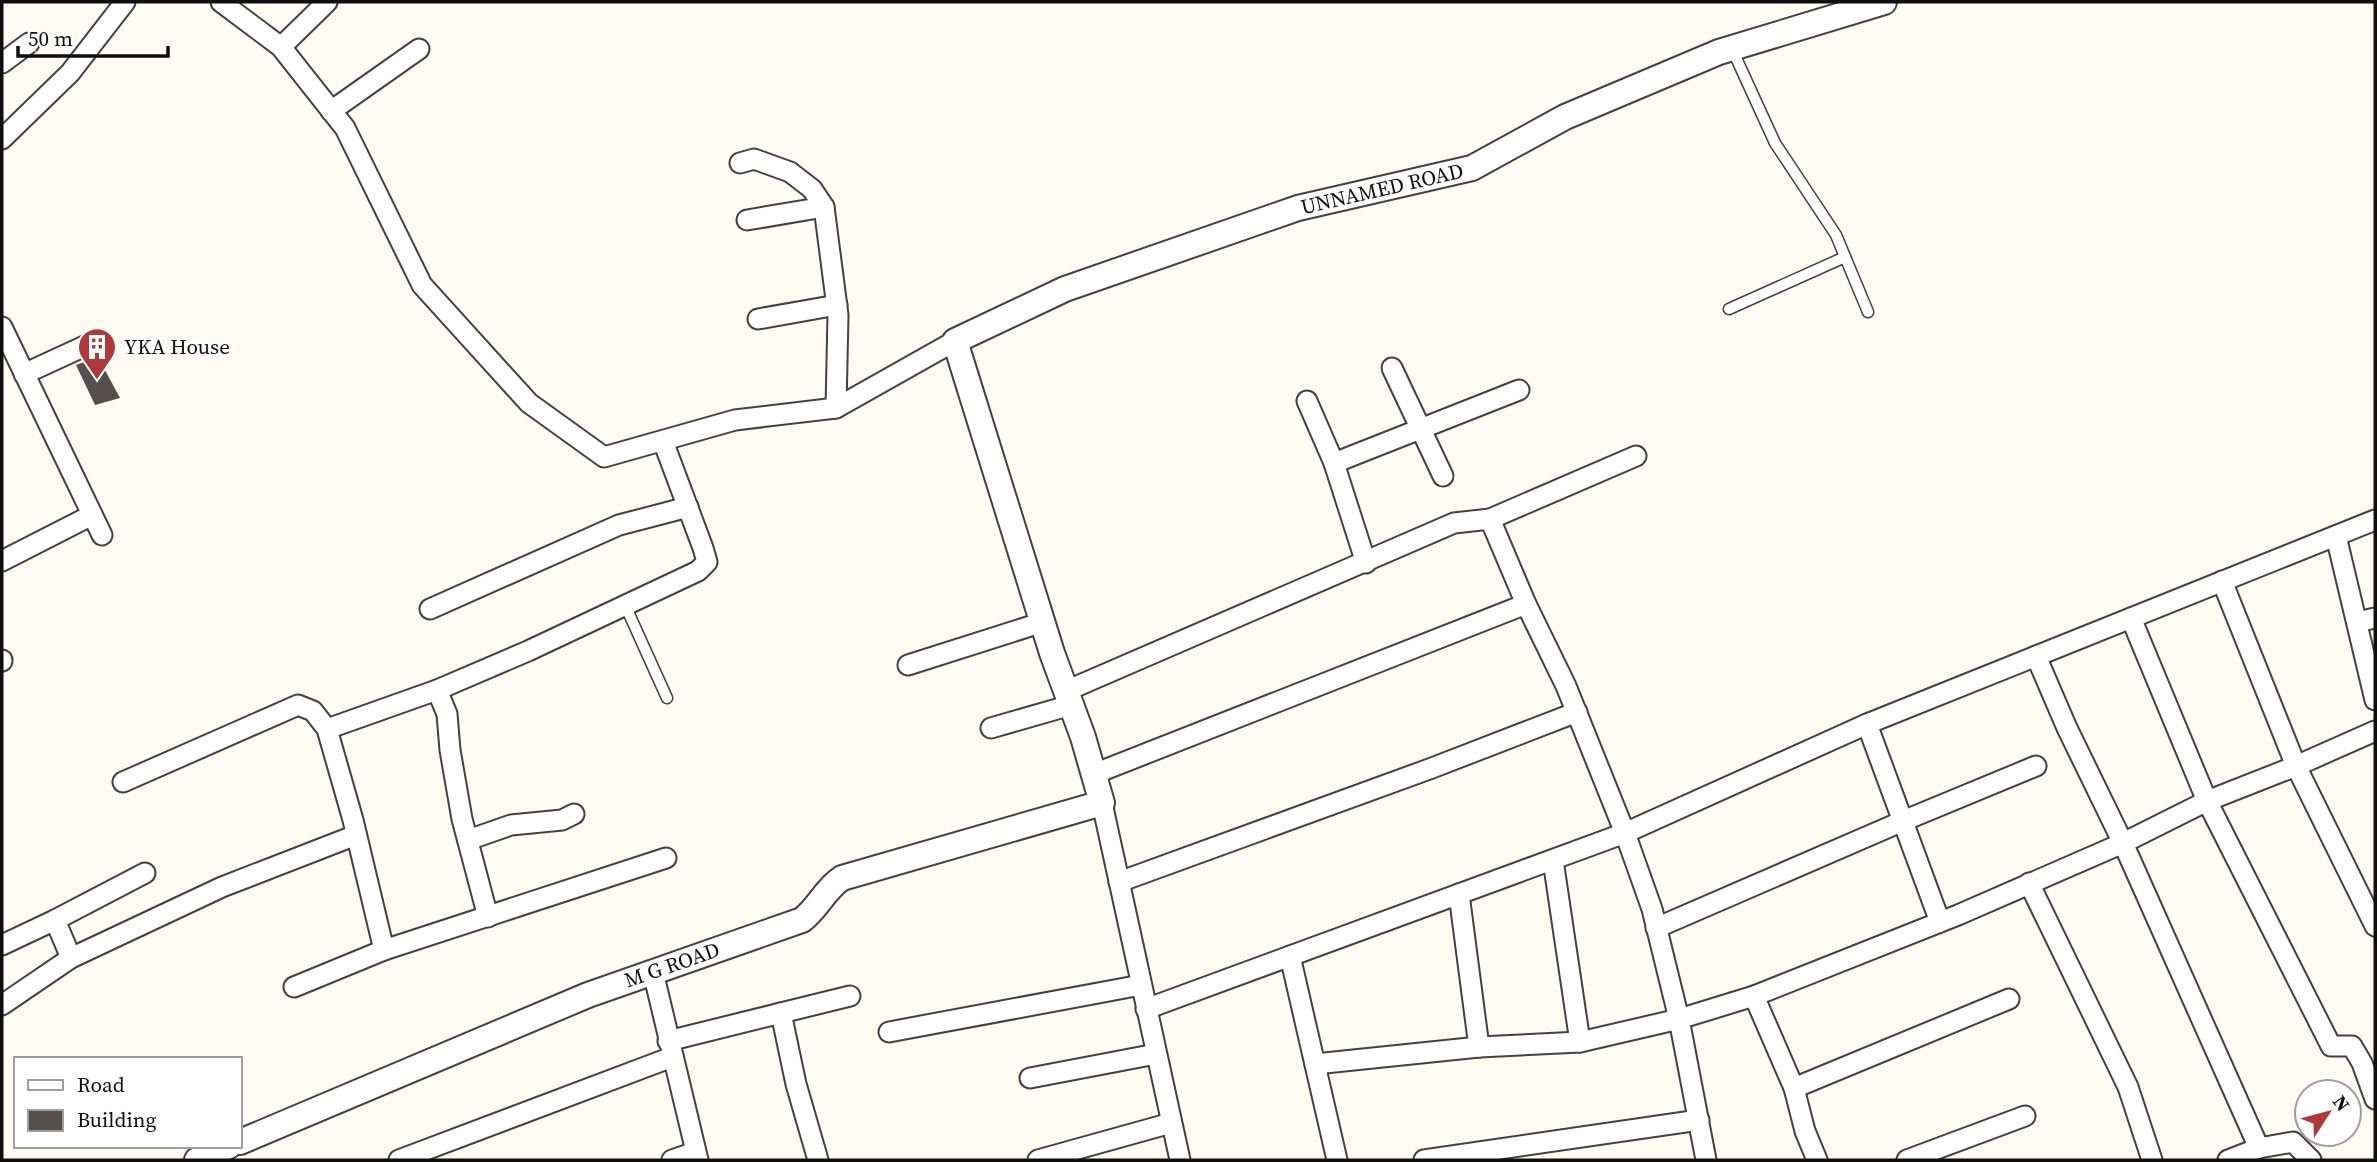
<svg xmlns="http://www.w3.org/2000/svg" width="2377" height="1162" font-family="'Source Serif 4',serif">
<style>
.building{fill:#56504c}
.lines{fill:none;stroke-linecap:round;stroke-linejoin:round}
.service-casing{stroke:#424242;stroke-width:13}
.minor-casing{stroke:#424242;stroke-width:23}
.tertiary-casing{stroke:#424242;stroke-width:28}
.service{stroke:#fff;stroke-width:10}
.minor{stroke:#fff;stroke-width:19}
.tertiary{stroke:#fff;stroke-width:24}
.labels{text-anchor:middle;stroke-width:7;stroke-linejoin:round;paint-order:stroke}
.street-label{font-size:21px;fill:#0f0f0f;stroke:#fff}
.poi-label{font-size:21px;fill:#0f0f0f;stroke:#fff;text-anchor:start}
</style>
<rect width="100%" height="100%" fill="#fdfbf2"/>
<!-- building -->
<polygon class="building" points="98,357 120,398 95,405 76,365"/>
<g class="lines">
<defs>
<g id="service">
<polyline points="1732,49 1775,143 1836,235 1868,312"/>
<polyline points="1729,309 1845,257"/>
<polyline points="625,605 667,698"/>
</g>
<g id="minor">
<polyline points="221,2 281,47 345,128 422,285 529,403 604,457 735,420 836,408 955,341"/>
<polyline points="281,47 327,2"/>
<polyline points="2,63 29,43"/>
<polyline points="331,111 419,49"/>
<polyline points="2,139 70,73 125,2"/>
<polyline points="740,163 754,159 790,172 812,189 824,207 838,315 836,408"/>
<polyline points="747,220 824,207"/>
<polyline points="758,319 837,305"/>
<polyline points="2,327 102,535"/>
<polyline points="1392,368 1443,476"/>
<polyline points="24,374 89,344"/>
<polyline points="1307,401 1334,463 1366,563"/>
<polyline points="1334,463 1519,390"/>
<polyline points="1490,519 1636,456"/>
<polyline points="2336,536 2375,700"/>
<polyline points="2,561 92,515"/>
<polyline points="2222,581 2296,766 2375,926"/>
<polyline points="430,609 619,525 688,507"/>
<polyline points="2131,618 2207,801 2331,1046 2352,1046 2362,1063 2375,1099"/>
<polyline points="2357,622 2375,618"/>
<polyline points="2036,656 2067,728 2123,843 2259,1148"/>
<polyline points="2,660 2,661"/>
<polyline points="908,665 1043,622"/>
<polyline points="437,690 447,714 450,750 462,819 488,917"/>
<polyline points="1066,691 1454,523 1490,519 1526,604 1566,686 1625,833 1652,909 1679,1019 1706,1160"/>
<polyline points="1867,724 1940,922"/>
<polyline points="991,728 1071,705"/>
<polyline points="327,729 437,690 528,651 698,571 707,562 703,548 663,441"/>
<polyline points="1094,774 1526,604"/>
<polyline points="123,782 298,705 313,711 327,729 353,820 384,950"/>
<polyline points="1102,803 1180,1160"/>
<polyline points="468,840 511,825 562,820 574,814"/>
<polyline points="1553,860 1580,1042"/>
<polyline points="1119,882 1432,768 1577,712"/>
<polyline points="2029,883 2128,1087 2152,1160"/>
<polyline points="1459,894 1479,1047"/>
<polyline points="1656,928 1903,821 2036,766"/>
<polyline points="2,945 55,920"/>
<polyline points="1290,956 1337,1160"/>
<polyline points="71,958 55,920 145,873"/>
<polyline points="653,972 698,1160"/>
<polyline points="294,987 384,950 666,858"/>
<polyline points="2,1005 71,958 222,887 356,835"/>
<polyline points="1146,1009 1625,833 1867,724 2375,520"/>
<polyline points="781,1013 850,996"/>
<polyline points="889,1032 1141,985"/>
<polyline points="668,1041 781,1013 796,1084 818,1160"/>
<polyline points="1315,1064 1479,1047 1580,1042 1679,1019 1754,996"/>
<polyline points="1030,1078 1156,1054"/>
<polyline points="1794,1088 2009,999"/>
<polyline points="399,1160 672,1057"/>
<polyline points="672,1160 695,1152"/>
<polyline points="1038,1160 1171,1123"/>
<polyline points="1424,1160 1699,1120"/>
<polyline points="1817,1160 1805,1131 1794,1088 1754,996 1958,915 2123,843 2207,801 2296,766 2375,731"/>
<polyline points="1907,1160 2025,1116"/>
<polyline points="2228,1160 2259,1148 2293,1142 2311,1160"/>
</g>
<g id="tertiary">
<path d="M240,1142L588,995L802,920C818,908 825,889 842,878L1102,803L1083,737L1052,653L955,341L1065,289L1298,208L1472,168L1565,117L1719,52L1884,2"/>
<polyline points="197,1160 229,1146"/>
</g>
</defs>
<!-- service casing -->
<use href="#service" class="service-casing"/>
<!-- minor casing -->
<use href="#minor" class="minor-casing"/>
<!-- tertiary casing -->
<use href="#tertiary" class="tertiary-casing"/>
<!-- service -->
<use href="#service" class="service"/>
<!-- minor -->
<use href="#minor" class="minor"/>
<!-- tertiary -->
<use href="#tertiary" class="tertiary"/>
</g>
<!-- icons -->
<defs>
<symbol id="building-pin" viewBox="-11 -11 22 30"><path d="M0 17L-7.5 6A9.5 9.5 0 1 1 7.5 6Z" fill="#ae383c" stroke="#fff"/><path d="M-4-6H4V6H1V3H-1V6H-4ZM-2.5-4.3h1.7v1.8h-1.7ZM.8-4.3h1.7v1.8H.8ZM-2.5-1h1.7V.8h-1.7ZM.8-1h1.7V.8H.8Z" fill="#fff"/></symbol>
</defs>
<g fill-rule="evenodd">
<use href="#building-pin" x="75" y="325" width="44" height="60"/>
</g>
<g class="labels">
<!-- street labels -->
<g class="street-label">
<text transform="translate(1382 189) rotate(-13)" y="7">UNNAMED ROAD</text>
<text transform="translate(672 965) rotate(-19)" y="7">M G ROAD</text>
</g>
<!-- poi labels -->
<g class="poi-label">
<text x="124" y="354">YKA House</text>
</g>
</g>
<!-- border -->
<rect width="2377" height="1162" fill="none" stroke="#0f0f0f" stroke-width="7"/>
<!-- legend -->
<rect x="14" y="1057" width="228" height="91" fill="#ffffff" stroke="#9f9f9f" stroke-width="2"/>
<rect x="28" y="1080" width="35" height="10" fill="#ffffff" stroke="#9f9f9f" stroke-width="2"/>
<text x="77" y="1092" font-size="21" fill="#0f0f0f">Road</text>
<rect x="28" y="1110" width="35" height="21" fill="#56504c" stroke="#9f9f9f" stroke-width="2"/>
<text x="77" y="1127" font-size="21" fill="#0f0f0f">Building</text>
<!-- north arrow -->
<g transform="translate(2328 1113) rotate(54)"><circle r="33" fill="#ffffff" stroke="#9f9f9f" stroke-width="2"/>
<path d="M0-5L12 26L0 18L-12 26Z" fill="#ae383c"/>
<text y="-10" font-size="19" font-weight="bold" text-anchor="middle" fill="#0f0f0f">N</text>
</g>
<!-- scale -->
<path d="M18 46v10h150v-10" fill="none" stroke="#0f0f0f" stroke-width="3.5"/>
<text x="28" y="46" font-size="21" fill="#0f0f0f" stroke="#ffffff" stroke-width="5" paint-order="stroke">50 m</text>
</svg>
